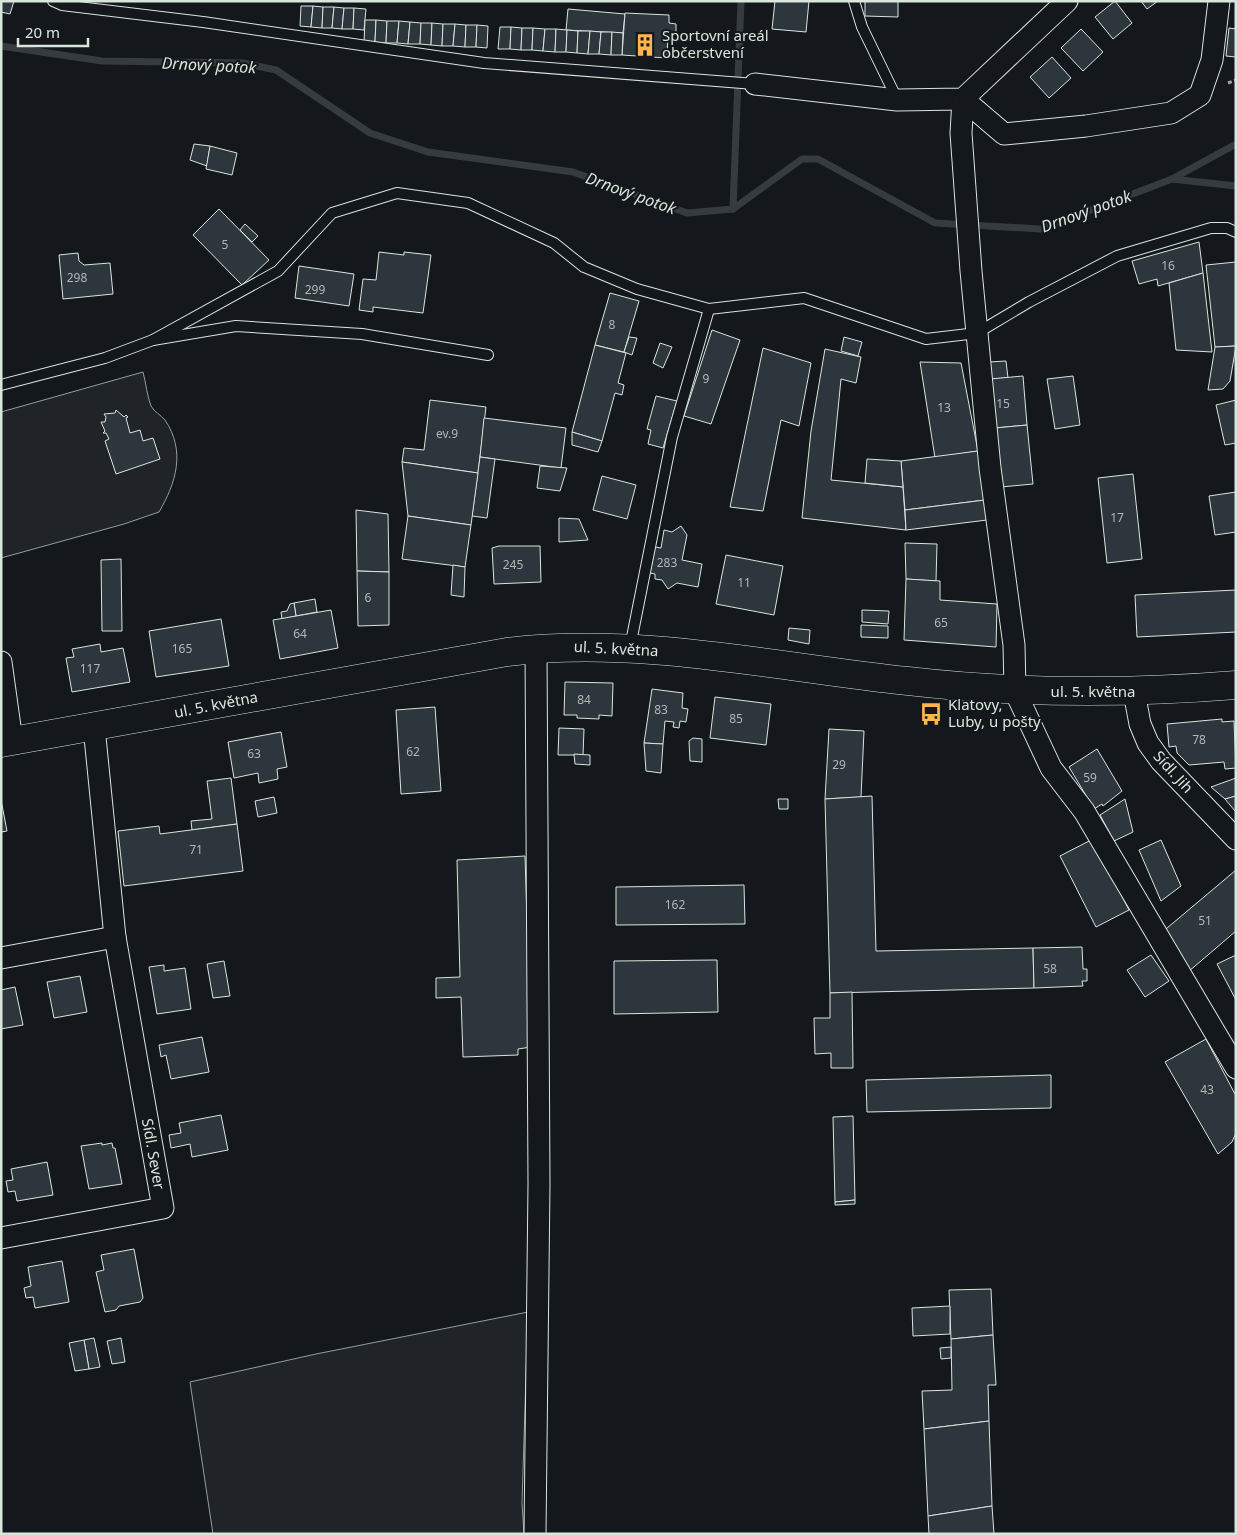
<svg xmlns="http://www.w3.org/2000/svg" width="1237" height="1535" font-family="'Noto Sans',sans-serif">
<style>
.green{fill:#202428;stroke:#939e99}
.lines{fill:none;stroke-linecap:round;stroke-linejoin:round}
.stream{stroke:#363b3e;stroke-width:7}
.building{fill:#2c363c;stroke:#d8e6dc}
.lane-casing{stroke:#d8e6dc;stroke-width:12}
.street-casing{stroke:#d8e6dc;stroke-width:23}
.secondary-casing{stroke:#d8e6dc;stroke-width:29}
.path{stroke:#9da8a2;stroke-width:3;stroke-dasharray:4 2.5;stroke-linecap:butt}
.lane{stroke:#14181c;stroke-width:10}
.street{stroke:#14181c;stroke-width:21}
.secondary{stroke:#14181c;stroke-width:28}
.labels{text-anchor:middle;stroke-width:4;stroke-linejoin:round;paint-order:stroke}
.number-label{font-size:12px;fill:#adbab4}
.poi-label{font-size:15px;fill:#d8e6dc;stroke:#14181c;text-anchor:start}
.street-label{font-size:15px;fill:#d8e6dc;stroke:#14181c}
.water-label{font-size:16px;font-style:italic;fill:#d8e6dc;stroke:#14181c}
</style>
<rect width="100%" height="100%" fill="#14181c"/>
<!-- green -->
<g class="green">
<path d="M143,372C146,383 147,396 151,406C154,412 161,415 165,420C186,451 176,483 159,512L124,524L1,558V412Z"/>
<polygon points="528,1312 522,1503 524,1534 213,1534 190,1382 316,1354"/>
</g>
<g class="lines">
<!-- stream -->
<g class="stream">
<polyline points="1,46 102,61 243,63 276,70 370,133 428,152 573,172 687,213 733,209 802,159 818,159 935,223 1041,229 1172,179 1236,144"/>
<polyline points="1172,179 1236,186"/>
<polyline points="733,209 741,1"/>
</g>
</g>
<!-- building -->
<g class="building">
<polygon points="1,1 14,1 10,14 1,12"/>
<polygon points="775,1 809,1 806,32 772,29"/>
<polygon points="865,1 898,1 898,17 865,16"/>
<polygon points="1115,1 1132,23 1113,39 1095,17"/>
<polygon points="1141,1 1158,1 1147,9"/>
<polygon points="301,6 313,6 311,27 300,26"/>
<polygon points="313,6 323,7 322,28 311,27"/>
<polygon points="323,7 334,7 332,28 322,28"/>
<polygon points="334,7 344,8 342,29 332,28"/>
<polygon points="344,8 354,8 353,29 342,29"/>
<polygon points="354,8 366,9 364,30 353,29"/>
<polygon points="568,9 625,14 623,33 566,30"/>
<polygon points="625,13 669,15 669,23 676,24 676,35 668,35 667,58 622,55"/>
<polygon points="365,20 376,20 375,42 364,42"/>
<polygon points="376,20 387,21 386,43 375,42"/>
<polygon points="387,21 399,21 397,43 386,43"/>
<polygon points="399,21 410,22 408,44 397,43"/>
<polygon points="410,22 421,23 420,44 408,44"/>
<polygon points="421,23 432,23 431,45 420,44"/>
<polygon points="432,23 443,24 442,46 431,45"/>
<polygon points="443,24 455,24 453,46 442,46"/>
<polygon points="455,24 466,25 465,47 453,46"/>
<polygon points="466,25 477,25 476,47 465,47"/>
<polygon points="477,25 488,26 487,48 476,47"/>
<polygon points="500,27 511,27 510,49 498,49"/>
<polygon points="511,27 522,28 521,50 510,49"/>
<polygon points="522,28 533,28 532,50 521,50"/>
<polygon points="533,28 545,29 543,51 532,50"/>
<polygon points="1229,28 1236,29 1236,57 1226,56"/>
<polygon points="545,29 556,29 555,52 543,51"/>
<polygon points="556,29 567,30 566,52 555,52"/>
<polygon points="1081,29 1103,52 1083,71 1061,48"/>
<polygon points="567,30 578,31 577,53 566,52"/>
<polygon points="578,31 590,31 588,54 577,53"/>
<polygon points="590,31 601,32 599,54 588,54"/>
<polygon points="601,32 612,32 611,55 599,54"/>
<polygon points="612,32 623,33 622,55 611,55"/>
<polygon points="1052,57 1071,78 1049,98 1030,77"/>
<polygon points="194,144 210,146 207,166 190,160"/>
<polygon points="210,146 237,153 232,175 206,169"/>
<polygon points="219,209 269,260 242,285 193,235"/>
<polygon points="245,224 258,236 252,242 240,230"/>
<polygon points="1199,242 1203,273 1158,286 1157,279 1139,284 1132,261"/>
<polygon points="379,252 404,255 404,252 431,255 423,313 373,307 373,312 359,310 363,279 376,280"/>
<polygon points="78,253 79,261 84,265 110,263 113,294 63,299 59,255"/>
<polygon points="1236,262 1236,346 1215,347 1206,265"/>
<polygon points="299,266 354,274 349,306 295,298"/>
<polygon points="1203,273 1212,352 1176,350 1169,283"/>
<polygon points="610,293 639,301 624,352 595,345"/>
<polygon points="712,330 740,340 711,424 684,416"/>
<polygon points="629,337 637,338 632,355 624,352"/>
<polygon points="844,337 862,342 858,356 841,351"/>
<polygon points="660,343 672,347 663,368 653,363"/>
<polygon points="595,345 626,353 618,383 624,385 622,395 615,393 602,441 572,432"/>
<polygon points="1236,346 1230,381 1223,389 1208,390 1215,347"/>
<polygon points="763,348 811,363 799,426 781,420 763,511 730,507"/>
<polygon points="825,349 861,357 856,383 841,379 831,480 903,487 906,530 802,518 811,431"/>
<polygon points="1006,361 1008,378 990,379 989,362"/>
<polygon points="920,362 961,363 978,451 935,458"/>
<polygon points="1023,376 1027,425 995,428 990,379"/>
<polygon points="1073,376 1080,425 1055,429 1047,379"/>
<polygon points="656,396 677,401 663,448 648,444 651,430 647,429"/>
<polygon points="430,400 486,407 478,473 402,462 404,448 424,450"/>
<polygon points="1236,400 1236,443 1225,445 1216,405"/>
<polygon points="116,410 124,417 126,415 128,417 126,418 130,433 140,430 143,441 153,438 160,459 116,474 105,441 109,439 106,433 103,433 105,431 101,422 105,422 106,417 104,414 115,413"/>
<polygon points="484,418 566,428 561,468 480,457"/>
<polygon points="1027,425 1033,484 1001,487 995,428"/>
<polygon points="572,432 602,441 598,452 572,445"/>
<polygon points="978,451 985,500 905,510 901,461"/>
<polygon points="480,457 495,459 487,518 472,516"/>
<polygon points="867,459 901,461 903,487 865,483"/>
<polygon points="402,462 478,473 471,525 408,516"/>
<polygon points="540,466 567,468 560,491 537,488"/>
<polygon points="1133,474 1142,559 1107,563 1098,478"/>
<polygon points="602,476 636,485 627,519 593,510"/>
<polygon points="1236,492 1236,532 1215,535 1209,496"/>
<polygon points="985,500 987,520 906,530 905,510"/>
<polygon points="356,510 388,514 389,572 357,571"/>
<polygon points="408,516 471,525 465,567 402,559"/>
<polygon points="559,518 579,519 588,540 559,542"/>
<polygon points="681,526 687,535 682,560 702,564 698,587 677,583 668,589 662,580 655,579 655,574 650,573 655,547 661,548 664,530 672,532"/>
<polygon points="905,543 937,544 936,581 906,579"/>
<polygon points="499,546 540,546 541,582 494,584 492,548"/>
<polygon points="726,555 783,566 774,615 716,604"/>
<polygon points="121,559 122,631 102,631 101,560"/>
<polygon points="453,565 465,567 464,597 451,595"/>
<polygon points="357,571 389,572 389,625 358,626"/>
<polygon points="906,579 940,581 940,600 997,604 996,647 904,640"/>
<polygon points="1236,590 1236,632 1137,637 1135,595"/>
<polygon points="315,599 317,612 296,616 294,603"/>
<polygon points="294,603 296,616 282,619 281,612 287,611 290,604"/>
<polygon points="331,610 338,648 280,659 273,620"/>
<polygon points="862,610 889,611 888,624 862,622"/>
<polygon points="221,619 229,666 156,677 149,631"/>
<polygon points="861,625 888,626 888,638 861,637"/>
<polygon points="789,628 810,630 809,644 788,640"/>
<polygon points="100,644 101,652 123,648 130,682 72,692 66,658 74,657 72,649"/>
<polygon points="565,682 613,683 612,716 599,715 599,719 577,718 577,715 564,715"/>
<polygon points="652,689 683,693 682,708 688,709 686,722 680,721 679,728 673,727 674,722 665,721 663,744 644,743"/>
<polygon points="715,697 771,704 766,745 710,738"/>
<polygon points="435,707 441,791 401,794 396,710"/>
<polygon points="1222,719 1222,722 1234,721 1236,768 1225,769 1224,762 1189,765 1177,753 1176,746 1169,747 1167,724"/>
<polygon points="559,728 584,729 583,755 558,755"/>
<polygon points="829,729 864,731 861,797 825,799"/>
<polygon points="281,732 287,767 277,769 278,779 259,783 258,773 234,778 228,742"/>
<polygon points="693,738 702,739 702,762 690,761 689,741"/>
<polygon points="644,743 663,744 661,773 646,771"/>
<polygon points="1097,749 1122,791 1103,806 1102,804 1094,809 1069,767"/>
<polygon points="574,754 590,755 590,765 575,764"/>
<polygon points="231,778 237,824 192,830 191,821 212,819 207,781"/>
<polygon points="1236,778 1236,796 1225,799 1211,787"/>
<polygon points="872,796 876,951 1033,948 1034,988 830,993 825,799"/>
<polygon points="1236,796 1236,811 1235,811 1225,799"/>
<polygon points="274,797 277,813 258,817 255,801"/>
<polygon points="778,799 788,799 788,809 779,809"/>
<polygon points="1125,799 1133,832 1114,841 1100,815"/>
<polygon points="1,800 7,831 1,832"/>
<polygon points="237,824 243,871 124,886 118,831 159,826 160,834"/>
<polygon points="1093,839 1129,910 1096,927 1060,856"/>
<polygon points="1161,840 1181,886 1161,901 1139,850"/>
<polygon points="525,856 531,1047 518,1049 518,1055 463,1057 461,997 436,998 436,978 460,977 457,860"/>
<polygon points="1236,870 1236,931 1188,972 1160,934"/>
<polygon points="744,885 745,924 616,925 616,887"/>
<polygon points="1082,947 1083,969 1087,969 1087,981 1082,981 1083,986 1034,988 1033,948"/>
<polygon points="1151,955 1169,981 1145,997 1127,970"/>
<polygon points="1236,955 1236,1000 1217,964"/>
<polygon points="717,960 718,1012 614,1014 614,961"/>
<polygon points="224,961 230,996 213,998 207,964"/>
<polygon points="164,965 164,971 185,968 191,1009 157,1014 149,967"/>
<polygon points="80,976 87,1012 54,1018 47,982"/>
<polygon points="15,987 23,1025 1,1029 1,990"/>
<polygon points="852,992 853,1068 831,1068 831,1053 815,1054 814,1018 830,1018 830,993"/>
<polygon points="202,1037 209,1072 171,1079 166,1055 161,1057 159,1045"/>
<polygon points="1206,1039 1236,1096 1236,1133 1232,1142 1218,1154 1165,1062"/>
<polygon points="1051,1075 1051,1108 867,1112 866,1080"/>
<polygon points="221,1115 228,1150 192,1157 190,1144 171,1148 169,1135 181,1133 179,1123"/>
<polygon points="853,1116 855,1200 835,1202 833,1117"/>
<polygon points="102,1143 102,1145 112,1143 113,1148 115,1148 122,1184 89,1189 81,1146"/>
<polygon points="47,1162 53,1195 17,1201 15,1191 8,1192 6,1181 13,1180 11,1169"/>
<polygon points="855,1200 855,1204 835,1205 835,1202"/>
<polygon points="134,1249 143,1298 140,1302 119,1306 116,1310 105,1312 96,1272 104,1270 101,1255"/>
<polygon points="62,1261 69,1302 35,1308 33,1297 26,1298 24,1288 31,1286 28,1267"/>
<polygon points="991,1289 993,1335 951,1339 949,1290"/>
<polygon points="950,1306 950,1334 913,1336 912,1308"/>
<polygon points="993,1335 996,1385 988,1385 989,1421 924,1429 922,1391 952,1390 951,1339"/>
<polygon points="94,1338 100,1367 89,1369 84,1340"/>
<polygon points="121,1338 125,1362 112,1364 107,1341"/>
<polygon points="84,1340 89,1369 75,1371 69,1343"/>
<polygon points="951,1347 951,1358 941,1359 940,1348"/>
<polygon points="989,1421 992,1506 928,1516 924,1429"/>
<polygon points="992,1506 994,1534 929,1534 928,1516"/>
</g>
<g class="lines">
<defs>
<g id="lane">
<polyline points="53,1 62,5 203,22 484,63 755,84"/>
<polyline points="854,1 862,27 897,99"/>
<polyline points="153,340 278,271 332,213 397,193 468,203 554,243 584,267 637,289 709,309 804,298 926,339 977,333 1029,302 1117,256 1211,228 1227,228 1236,232"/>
<polyline points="1,385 105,358 153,340 236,326 362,334 488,355"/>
<polyline points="630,647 672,437 709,309"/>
</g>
<g id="street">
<polyline points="755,84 897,100 963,99 1067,1"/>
<polyline points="963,99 961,133 971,271 990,468 1014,645 1015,691 1051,768 1084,811 1236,1068"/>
<polyline points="963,99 1004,134 1086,126 1171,113 1200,95 1212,60 1219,1"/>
<polyline points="1,662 12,741"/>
<polyline points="1134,692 1140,724 1148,743 1161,761 1236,839"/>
<polyline points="1,958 115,937"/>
<polyline points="1,1238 163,1208 115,937 94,727"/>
<polyline points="535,1534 539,1184 536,648"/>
</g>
<path id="secondary" d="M1,743L507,652C641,636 775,667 908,681C1020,694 1124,694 1236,685"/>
</defs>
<!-- lane casing -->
<use href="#lane" class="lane-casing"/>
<!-- street casing -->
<use href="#street" class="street-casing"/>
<!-- secondary casing -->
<use href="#secondary" class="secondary-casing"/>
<!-- path -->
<polyline class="path" points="1228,83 1236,80"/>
<!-- lane -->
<use href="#lane" class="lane"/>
<!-- street -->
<use href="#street" class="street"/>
<!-- secondary -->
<use href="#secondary" class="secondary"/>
</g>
<!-- icons -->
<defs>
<symbol id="building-bare" viewBox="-9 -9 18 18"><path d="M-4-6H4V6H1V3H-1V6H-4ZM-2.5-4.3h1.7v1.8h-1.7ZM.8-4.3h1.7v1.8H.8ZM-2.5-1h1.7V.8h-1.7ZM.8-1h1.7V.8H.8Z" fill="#ffb74d" stroke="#14181c" stroke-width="2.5" paint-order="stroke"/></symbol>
<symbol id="bus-bare" viewBox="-9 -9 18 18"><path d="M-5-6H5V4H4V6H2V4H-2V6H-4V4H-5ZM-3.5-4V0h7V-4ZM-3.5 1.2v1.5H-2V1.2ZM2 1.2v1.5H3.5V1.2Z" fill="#ffb74d" stroke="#14181c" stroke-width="2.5" paint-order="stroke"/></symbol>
</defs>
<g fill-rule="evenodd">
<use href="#building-bare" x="629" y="29" width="32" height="32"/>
<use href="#bus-bare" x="915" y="698" width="32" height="32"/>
</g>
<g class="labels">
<!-- number labels -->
<g class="number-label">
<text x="225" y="249">5</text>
<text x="1168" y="270">16</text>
<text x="77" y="282">298</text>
<text x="315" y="294">299</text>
<text x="612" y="329">8</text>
<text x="706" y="383">9</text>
<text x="1003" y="408">15</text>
<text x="944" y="412">13</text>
<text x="447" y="438">ev.9</text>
<text x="1117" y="522">17</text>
<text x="667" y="567">283</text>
<text x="513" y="569">245</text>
<text x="744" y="587">11</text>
<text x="368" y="602">6</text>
<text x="941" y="627">65</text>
<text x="300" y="638">64</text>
<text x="182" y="653">165</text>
<text x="90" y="673">117</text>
<text x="584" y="704">84</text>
<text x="661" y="714">83</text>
<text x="736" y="723">85</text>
<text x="1199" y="744">78</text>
<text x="413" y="756">62</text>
<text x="254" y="758">63</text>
<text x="839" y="769">29</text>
<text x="1090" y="782">59</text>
<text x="196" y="854">71</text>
<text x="675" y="909">162</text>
<text x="1205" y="925">51</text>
<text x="1050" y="973">58</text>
<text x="1207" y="1094">43</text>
</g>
<!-- poi labels -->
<g class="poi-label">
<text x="662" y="41">Sportovní areál<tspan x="662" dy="17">občerstvení</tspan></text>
<text x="948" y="710">Klatovy,<tspan x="948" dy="17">Luby, u pošty</tspan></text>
</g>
<!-- street labels -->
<g class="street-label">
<text transform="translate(616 649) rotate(3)" y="5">ul. 5. května</text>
<text x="1093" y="697">ul. 5. května</text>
<text transform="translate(216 705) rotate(-11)" y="5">ul. 5. května</text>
<text transform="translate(1173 772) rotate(48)" y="5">Sídl. Jih</text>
<text transform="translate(153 1154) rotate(80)" y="5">Sídl. Sever</text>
</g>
<!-- water labels -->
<g class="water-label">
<text transform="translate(209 65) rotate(3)" y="6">Drnový potok</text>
<text transform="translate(631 193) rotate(20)" y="6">Drnový potok</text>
<text transform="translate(1086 211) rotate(-20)" y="6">Drnový potok</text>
</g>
</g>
<!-- border -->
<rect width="1237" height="1535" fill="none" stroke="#d8e6dc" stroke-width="5"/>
<!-- scale -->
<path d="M18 38v8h70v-8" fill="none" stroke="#d8e6dc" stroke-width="2.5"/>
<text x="25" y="38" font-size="15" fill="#d8e6dc" stroke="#14181c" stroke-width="4" paint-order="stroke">20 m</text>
</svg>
